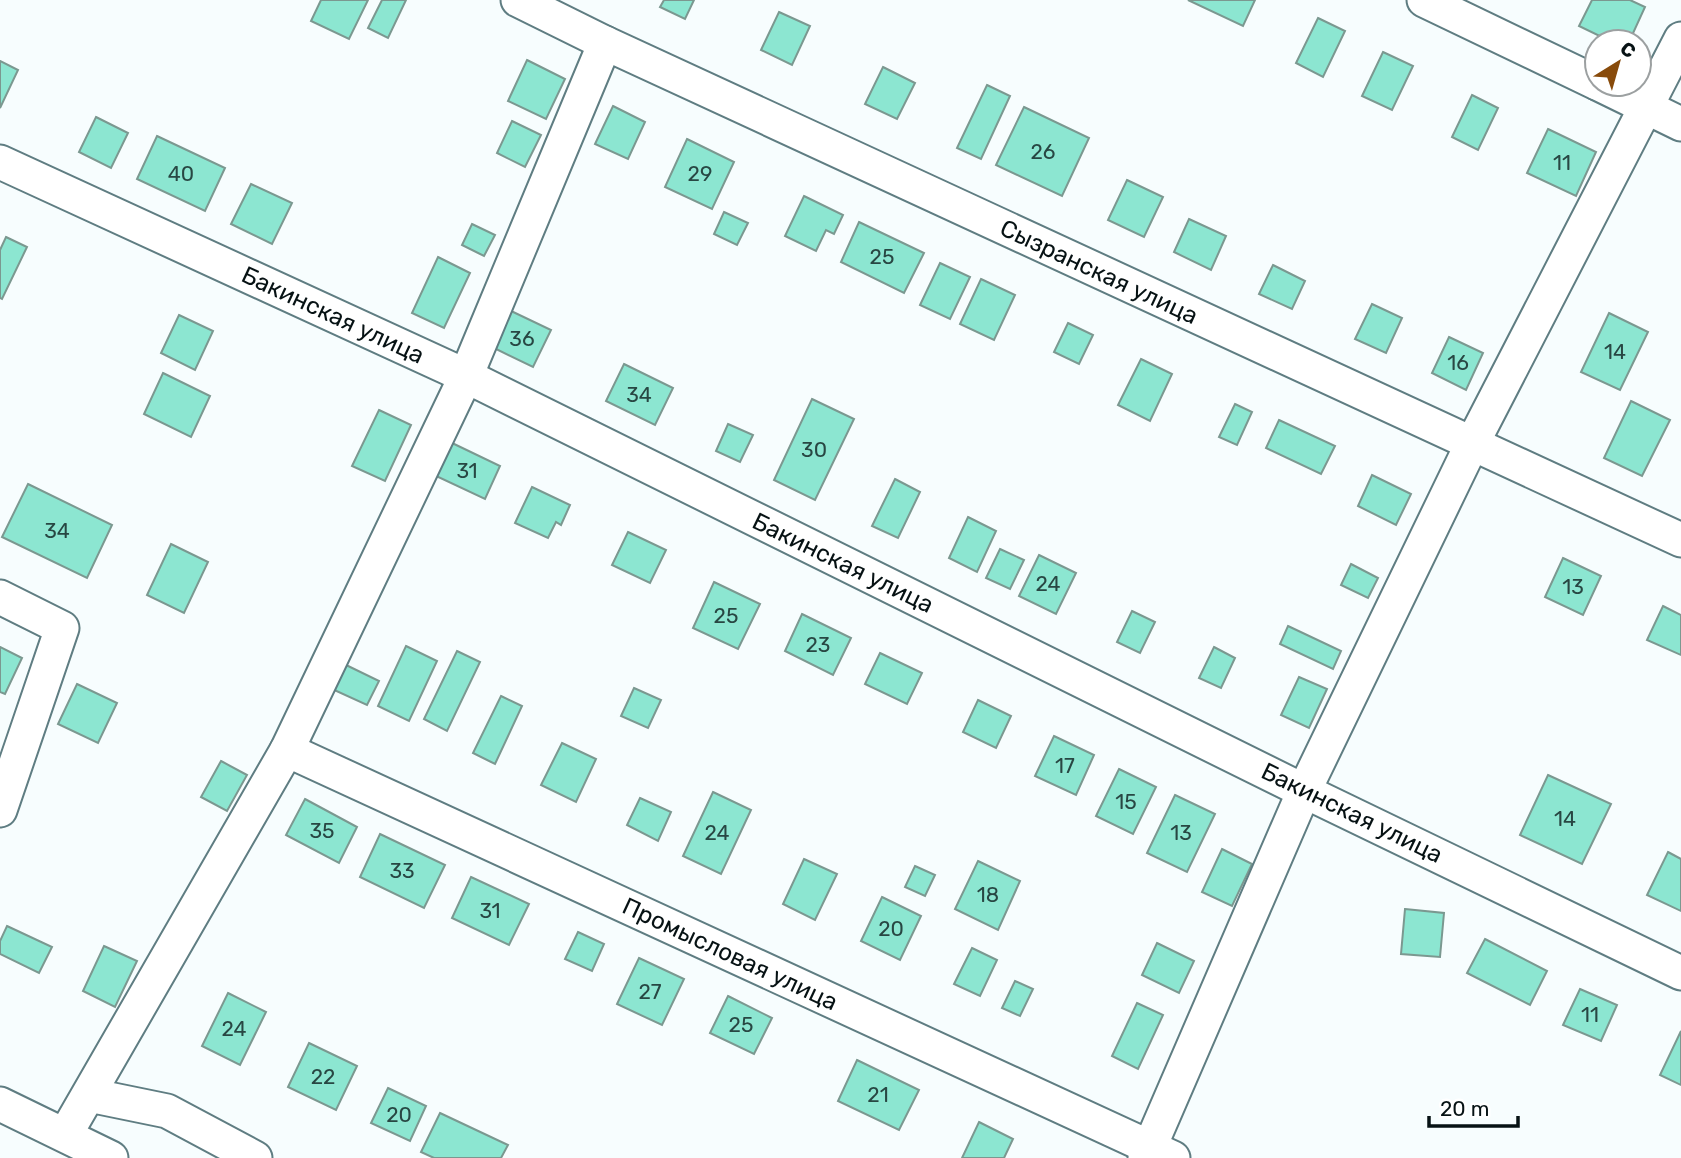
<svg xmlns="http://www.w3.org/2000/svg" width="1681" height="1158" font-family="Rubik,sans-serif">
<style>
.building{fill:#8ce6d1;stroke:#7b9890;stroke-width:2}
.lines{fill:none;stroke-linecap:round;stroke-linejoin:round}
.minor-casing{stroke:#5f7d82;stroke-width:37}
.minor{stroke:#fff;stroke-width:33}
.labels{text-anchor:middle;stroke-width:5;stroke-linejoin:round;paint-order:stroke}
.number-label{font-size:21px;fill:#284743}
.street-label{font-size:24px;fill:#071214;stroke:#fff}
</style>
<rect width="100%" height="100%" fill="#f7fdfe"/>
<!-- building -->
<g class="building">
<polygon points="321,0 368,0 349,39 311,21"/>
<polygon points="382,0 406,0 388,38 368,28"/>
<polygon points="664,0 694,0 685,19 660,7"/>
<polygon points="1188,0 1255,0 1243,26"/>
<polygon points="1592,0 1630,0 1645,7 1629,42 1612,42 1579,26"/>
<polygon points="779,12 810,26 792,65 761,50"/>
<polygon points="1318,18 1345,31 1323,77 1296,63"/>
<polygon points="1383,52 1413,66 1392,110 1362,96"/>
<polygon points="527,60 565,79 546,119 508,101"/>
<polygon points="0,61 18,70 0,108"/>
<polygon points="883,67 915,83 897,119 865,104"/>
<polygon points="987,85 1010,96 981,159 957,148"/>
<polygon points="1472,95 1498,108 1478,150 1452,137"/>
<polygon points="613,106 645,122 628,159 595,144"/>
<polygon points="1024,107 1089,138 1062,196 996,165"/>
<polygon points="96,117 128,133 111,168 79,152"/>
<polygon points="512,121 541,135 525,167 497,153"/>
<polygon points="1548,129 1596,152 1576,196 1527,173"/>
<polygon points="157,136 225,168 205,211 137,179"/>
<polygon points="687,139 734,162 712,209 665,187"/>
<polygon points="1127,180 1163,197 1144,237 1108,220"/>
<polygon points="251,184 292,203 272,244 231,224"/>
<polygon points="804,196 843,215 834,234 826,230 816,251 785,236"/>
<polygon points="724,212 748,223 737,245 714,234"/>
<polygon points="1189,219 1226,236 1211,270 1174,252"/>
<polygon points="859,222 924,253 904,293 841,262"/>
<polygon points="472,224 495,235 484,256 462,245"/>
<polygon points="6,237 27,247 2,299 0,298 0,250"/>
<polygon points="438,257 470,273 444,328 412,313"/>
<polygon points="940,263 970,277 950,319 920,305"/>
<polygon points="1273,265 1305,281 1292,309 1259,294"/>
<polygon points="981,279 1015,295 994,340 960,324"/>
<polygon points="1372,304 1402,318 1386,353 1355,339"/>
<polygon points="509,310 551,330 533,367 492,347"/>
<polygon points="1609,313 1648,332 1620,390 1581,372"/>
<polygon points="179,315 213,331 195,370 161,353"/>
<polygon points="1068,323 1093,335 1079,364 1054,352"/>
<polygon points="1449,337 1483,353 1466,390 1432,373"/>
<polygon points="1141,359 1172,374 1150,421 1118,405"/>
<polygon points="624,364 673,388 655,425 606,401"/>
<polygon points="163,373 210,396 191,437 144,414"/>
<polygon points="812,399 854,419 815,500 774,480"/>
<polygon points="1631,401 1670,420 1642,476 1604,458"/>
<polygon points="1235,404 1252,412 1237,445 1219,437"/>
<polygon points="379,410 411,425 385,481 352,466"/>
<polygon points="1279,420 1335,446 1321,474 1266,448"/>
<polygon points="728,424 753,435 740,462 716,451"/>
<polygon points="450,442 500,466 485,499 434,475"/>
<polygon points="1372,475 1411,494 1396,525 1358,506"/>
<polygon points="895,479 920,492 898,538 872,526"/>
<polygon points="28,484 112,525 87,578 2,537"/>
<polygon points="532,487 570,505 561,525 556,522 548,538 515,523"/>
<polygon points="968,517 996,531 977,572 949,558"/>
<polygon points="628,532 666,550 650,583 612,565"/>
<polygon points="171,544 208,562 184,613 147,595"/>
<polygon points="1000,549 1024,560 1010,589 986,578"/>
<polygon points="1039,555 1076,573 1056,614 1019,596"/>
<polygon points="1563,558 1601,576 1583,615 1545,597"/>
<polygon points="1351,564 1378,578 1368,598 1341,585"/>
<polygon points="714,582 760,604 738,649 693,628"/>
<polygon points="1663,606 1681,615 1681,655 1647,640"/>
<polygon points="1132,611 1155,622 1140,653 1117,642"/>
<polygon points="802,614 851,638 833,675 785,651"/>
<polygon points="1288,626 1341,651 1333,669 1280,644"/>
<polygon points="406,646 437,661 409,721 378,706"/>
<polygon points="0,647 22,658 5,694 0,692"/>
<polygon points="1214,647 1235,658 1221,688 1199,678"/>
<polygon points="457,651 480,662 447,731 424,719"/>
<polygon points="880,653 922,673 907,704 865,684"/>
<polygon points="344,664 379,681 367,705 332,689"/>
<polygon points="1299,677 1327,689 1309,728 1281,715"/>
<polygon points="77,684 117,703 98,743 58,724"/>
<polygon points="634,688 661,700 648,728 621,716"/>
<polygon points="501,696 522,706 495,764 473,753"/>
<polygon points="978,700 1011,716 996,748 963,732"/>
<polygon points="1054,736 1094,755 1076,795 1035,776"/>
<polygon points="562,743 596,759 576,802 541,785"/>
<polygon points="221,761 247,775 227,811 201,797"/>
<polygon points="1119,769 1156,787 1133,834 1096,816"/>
<polygon points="1548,775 1611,804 1582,864 1520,835"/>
<polygon points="713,792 751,810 721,874 683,856"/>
<polygon points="1175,795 1215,814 1187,872 1147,853"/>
<polygon points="640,798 671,812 658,841 627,825"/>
<polygon points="305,799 357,827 339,863 286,835"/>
<polygon points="380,834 445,865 424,908 360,877"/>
<polygon points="1222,849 1252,864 1232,906 1202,892"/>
<polygon points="1668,852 1681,859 1681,911 1647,895"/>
<polygon points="804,859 837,874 815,920 783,904"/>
<polygon points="978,861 1020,881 998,930 955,909"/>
<polygon points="915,866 935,875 925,896 905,887"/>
<polygon points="471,877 529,904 509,945 452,918"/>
<polygon points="882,897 921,916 900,960 861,941"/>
<polygon points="1405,909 1444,913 1440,957 1401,954"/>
<polygon points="7,926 52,947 39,973 0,954 0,941"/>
<polygon points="578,932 604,944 592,971 565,959"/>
<polygon points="1485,939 1547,971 1530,1005 1467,973"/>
<polygon points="1157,943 1194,961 1179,993 1142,975"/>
<polygon points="104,946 137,961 115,1007 83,991"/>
<polygon points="972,948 997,960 980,996 954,984"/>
<polygon points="639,958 684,979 662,1025 617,1004"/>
<polygon points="1015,981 1033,989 1020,1016 1002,1008"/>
<polygon points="1580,989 1617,1005 1601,1041 1563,1025"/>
<polygon points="228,993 266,1012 240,1065 202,1046"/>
<polygon points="728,996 772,1018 754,1054 710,1033"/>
<polygon points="1137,1003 1163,1015 1138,1069 1112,1056"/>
<polygon points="1681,1031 1681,1085 1660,1075"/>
<polygon points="309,1043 357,1066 336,1110 288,1087"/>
<polygon points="857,1060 919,1090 899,1130 838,1101"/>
<polygon points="388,1088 426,1106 410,1141 371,1123"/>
<polygon points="440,1113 508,1145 501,1158 434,1158 421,1152"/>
<polygon points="979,1122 1013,1139 1004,1158 962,1158"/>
</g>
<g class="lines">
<defs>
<g id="minor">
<polyline points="518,0 605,43 1681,540"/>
<polyline points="1424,0 1597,83"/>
<polyline points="1599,84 1681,124"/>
<polyline points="0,162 466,376 1304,791 1681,973"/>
<polyline points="0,597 62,628 0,810"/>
<polyline points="287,750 1173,1158"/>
<polyline points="89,1095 167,1111 255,1158"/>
<polyline points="0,1104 111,1158"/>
<polyline points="65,1135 287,750 466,376 605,43"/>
<polyline points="1145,1158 1304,791 1472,444 1681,39"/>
</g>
</defs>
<!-- minor casing -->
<use href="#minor" class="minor-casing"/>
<!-- minor -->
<use href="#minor" class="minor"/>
</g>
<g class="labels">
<!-- number labels -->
<g class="number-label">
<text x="1043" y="159">26</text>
<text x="1562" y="170">11</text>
<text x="181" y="181">40</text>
<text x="700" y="181">29</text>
<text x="882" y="264">25</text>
<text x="522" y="346">36</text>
<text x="1615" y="359">14</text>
<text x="1458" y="370">16</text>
<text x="639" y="402">34</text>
<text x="814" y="457">30</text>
<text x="467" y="478">31</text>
<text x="57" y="538">34</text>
<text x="1048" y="591">24</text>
<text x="1573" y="594">13</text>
<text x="726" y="623">25</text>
<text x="818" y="652">23</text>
<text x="1065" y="773">17</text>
<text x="1126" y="809">15</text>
<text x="1565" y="826">14</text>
<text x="322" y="838">35</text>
<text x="717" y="840">24</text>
<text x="1181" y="840">13</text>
<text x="402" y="878">33</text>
<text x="988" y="902">18</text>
<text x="490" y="918">31</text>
<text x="891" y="936">20</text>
<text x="650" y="999">27</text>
<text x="1590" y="1022">11</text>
<text x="741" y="1032">25</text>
<text x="234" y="1036">24</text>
<text x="323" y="1084">22</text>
<text x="878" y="1102">21</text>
<text x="399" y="1122">20</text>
</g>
<!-- street labels -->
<g class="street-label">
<text transform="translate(1099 272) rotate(25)" y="8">Сызранская улица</text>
<text transform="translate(333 315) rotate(25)" y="8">Бакинская улица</text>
<text transform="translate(843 563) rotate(26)" y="8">Бакинская улица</text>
<text transform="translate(1352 813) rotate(26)" y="8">Бакинская улица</text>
<text transform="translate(730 954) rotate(25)" y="8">Промысловая улица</text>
</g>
</g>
<!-- north arrow -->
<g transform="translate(1618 63) rotate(37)"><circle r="33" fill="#ffffff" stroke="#9ca0a1" stroke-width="2"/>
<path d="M0-5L12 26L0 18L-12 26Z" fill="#884b0b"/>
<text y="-10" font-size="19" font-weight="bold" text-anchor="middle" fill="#071214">С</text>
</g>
<!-- scale -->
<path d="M1429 1116v10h89v-10" fill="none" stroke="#071214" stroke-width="3.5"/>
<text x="1440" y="1116" font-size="21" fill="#071214" stroke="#ffffff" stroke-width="5" paint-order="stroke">20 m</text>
</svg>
